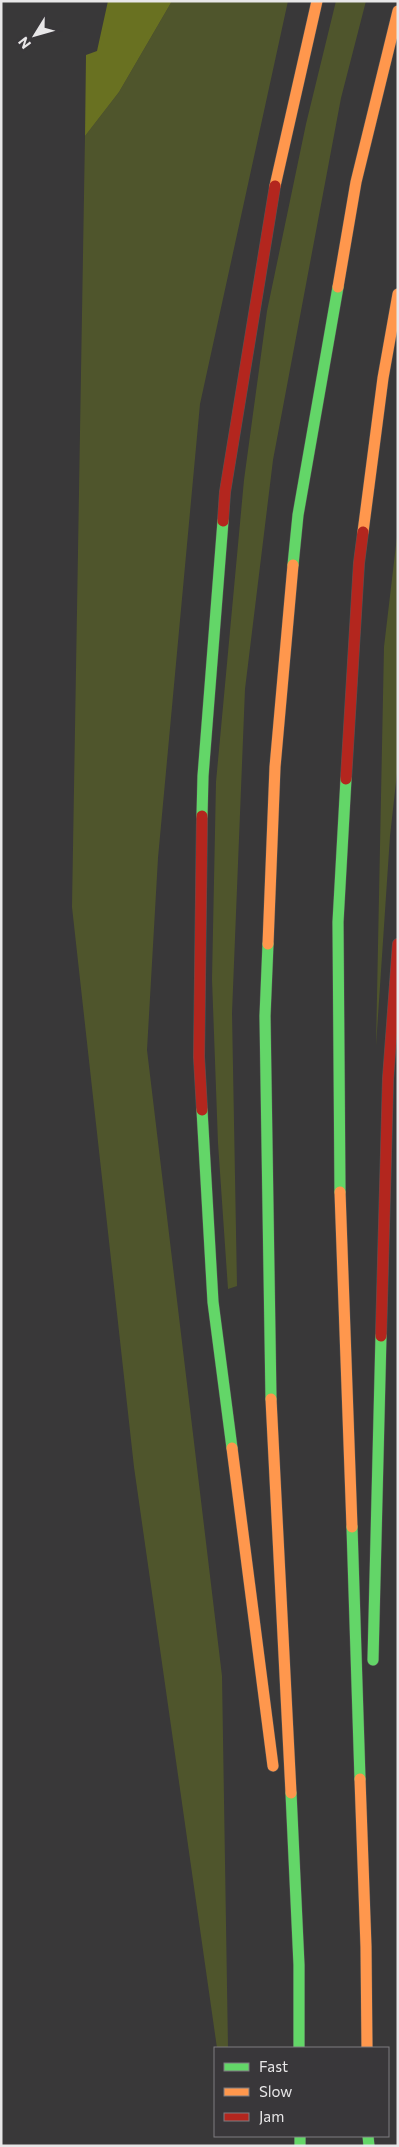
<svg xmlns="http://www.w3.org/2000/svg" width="399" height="2147" font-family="Commissioner,sans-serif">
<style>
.green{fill:#4f552c}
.forest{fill:#697121}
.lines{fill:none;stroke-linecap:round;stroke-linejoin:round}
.fast-casing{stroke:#555455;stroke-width:12}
.slow-casing{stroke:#555455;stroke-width:12}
.jam-casing{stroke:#555455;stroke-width:12}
.fast{stroke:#63d668;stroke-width:11}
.slow{stroke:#ff974d;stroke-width:11}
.jam{stroke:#b3261e;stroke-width:11}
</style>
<rect width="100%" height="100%" fill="#393839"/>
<!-- green -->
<g class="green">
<polygon points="172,1 288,1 200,404 158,858 147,1050 222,1676 228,2048 217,2048 134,1467 72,907 85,136 119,92"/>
<polygon points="336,1 366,1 341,98 273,460 245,689 232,1013 237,1286 228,1289 218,1143 212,979 216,782 244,480 267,311 306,124"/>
<polygon points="398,528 398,764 390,836 376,1046 384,647"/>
</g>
<!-- forest -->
<polygon class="forest" points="108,1 172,1 119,92 85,136 86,55 97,51"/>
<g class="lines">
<defs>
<g id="fast">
<polyline points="293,565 298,515 338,287"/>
<polyline points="202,816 203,776 223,521"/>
<polyline points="268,944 265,1016 271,1399"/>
<polyline points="202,1110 213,1302 232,1448"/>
<polyline points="340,1192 338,922 346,779"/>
<polyline points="352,1527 360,1779"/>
<polyline points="373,1660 381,1336"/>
<polyline points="291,1793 299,1965 299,2048"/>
<polyline points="300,2136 300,2146"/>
<polyline points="368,2136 369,2146"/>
</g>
<g id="slow">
<polyline points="275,186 317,1"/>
<polyline points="338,287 356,182 398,11"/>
<polyline points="363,532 383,378 398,294"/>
<polyline points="268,944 275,767 293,565"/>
<polyline points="340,1192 352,1527"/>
<polyline points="271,1399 291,1793"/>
<polyline points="232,1448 273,1766"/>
<polyline points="360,1779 366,1947 367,2048"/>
</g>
<g id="jam">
<polyline points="223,521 225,492 275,186"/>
<polyline points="346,779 359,563 363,532"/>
<polyline points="202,1110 199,1057 202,816"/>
<polyline points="381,1336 388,1079 398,944"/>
</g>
</defs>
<!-- fast casing -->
<use href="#fast" class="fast-casing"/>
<!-- slow casing -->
<use href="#slow" class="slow-casing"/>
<!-- jam casing -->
<use href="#jam" class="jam-casing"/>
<!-- fast -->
<use href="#fast" class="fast"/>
<!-- slow -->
<use href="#slow" class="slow"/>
<!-- jam -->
<use href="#jam" class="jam"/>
</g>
<!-- border -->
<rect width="399" height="2147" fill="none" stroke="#e8e7e8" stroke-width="5"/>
<!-- legend -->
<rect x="214" y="2047" width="175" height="90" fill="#39373a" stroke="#7f7d80"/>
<rect x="224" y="2063" width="25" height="8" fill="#63d668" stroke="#7f7d80"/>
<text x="259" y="2072" font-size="15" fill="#e8e7e8">Fast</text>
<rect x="224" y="2088" width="25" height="8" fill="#ff974d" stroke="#7f7d80"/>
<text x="259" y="2097" font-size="15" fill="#e8e7e8">Slow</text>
<rect x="224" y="2113" width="25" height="8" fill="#b3261e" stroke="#7f7d80"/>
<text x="259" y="2122" font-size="15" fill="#e8e7e8">Jam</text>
<!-- north arrow -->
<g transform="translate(35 35) rotate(233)" stroke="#39373a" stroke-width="4" paint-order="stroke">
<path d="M0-4L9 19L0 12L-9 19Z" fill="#e8e7e8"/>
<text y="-8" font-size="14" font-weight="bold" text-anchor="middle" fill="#e8e7e8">N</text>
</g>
</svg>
